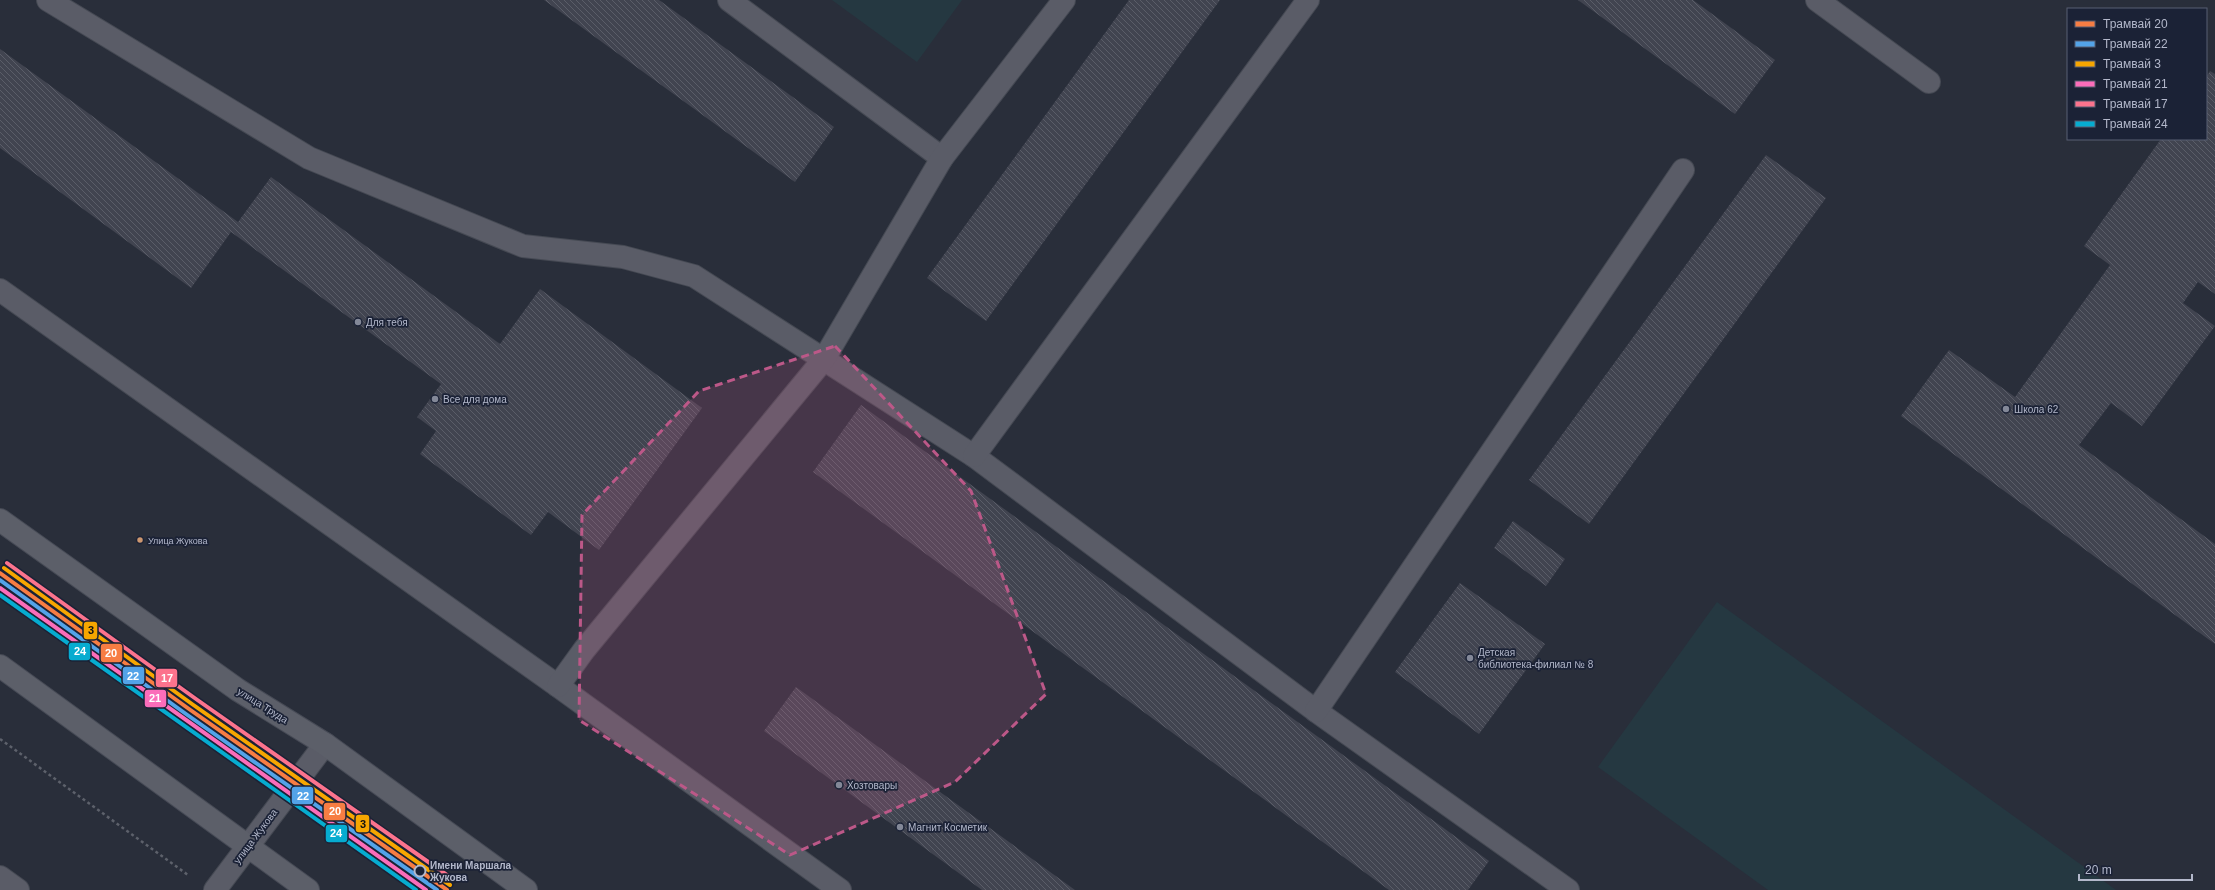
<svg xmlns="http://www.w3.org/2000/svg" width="2215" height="890" font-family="Helvetica,sans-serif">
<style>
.green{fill:#253841}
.building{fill:url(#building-back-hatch)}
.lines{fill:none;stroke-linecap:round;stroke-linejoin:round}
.minor-casing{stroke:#454953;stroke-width:24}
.major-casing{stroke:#474b56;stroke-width:24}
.path{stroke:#5d616b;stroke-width:2.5;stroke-dasharray:3 3;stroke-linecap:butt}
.minor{stroke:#5a5c67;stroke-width:22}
.major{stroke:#5c5f69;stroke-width:22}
.tram-1-casing{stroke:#1b2236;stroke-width:7}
.tram-2-casing{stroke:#1b2236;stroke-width:7}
.tram-3-casing{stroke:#1b2236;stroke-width:7}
.tram-4-casing{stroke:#1b2236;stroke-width:7}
.tram-5-casing{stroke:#1b2236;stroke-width:7}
.tram-6-casing{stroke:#1b2236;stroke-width:7}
.tram-1{stroke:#f77d43;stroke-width:4}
.tram-2{stroke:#53a3e8;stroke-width:4}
.tram-3{stroke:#f7a600;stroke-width:4}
.tram-4{stroke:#fb6dba;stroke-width:4}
.tram-5{stroke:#fc738d;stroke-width:4}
.tram-6{stroke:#06acd0;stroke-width:4}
.marked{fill:#bc5888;fill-opacity:0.2;stroke:#bc5888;stroke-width:3;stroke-dasharray:8 5;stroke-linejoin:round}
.poi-dot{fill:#838898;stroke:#1b2236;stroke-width:1.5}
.bus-dot{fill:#cd976f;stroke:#1b2236;stroke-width:1.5}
.stop-dot{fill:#1b2236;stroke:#b3b8cb;stroke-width:2}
.labels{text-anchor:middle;stroke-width:3.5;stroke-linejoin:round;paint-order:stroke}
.bus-label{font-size:9px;fill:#b3b8cb;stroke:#1b2236;text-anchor:start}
.poi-label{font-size:10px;fill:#b3b8cb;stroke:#1b2236;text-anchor:start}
.street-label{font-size:10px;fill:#b3b8cb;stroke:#1b2236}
.stop-label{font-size:10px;font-weight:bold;fill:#b3b8cb;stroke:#1b2236;text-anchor:start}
.line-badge{stroke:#1b2236;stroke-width:1.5}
.badge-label{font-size:11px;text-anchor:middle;font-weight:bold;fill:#fff}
.pale-badge-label{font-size:11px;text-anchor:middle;font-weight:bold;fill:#111}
</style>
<defs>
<pattern id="building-back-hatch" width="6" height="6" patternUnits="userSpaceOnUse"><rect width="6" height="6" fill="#414450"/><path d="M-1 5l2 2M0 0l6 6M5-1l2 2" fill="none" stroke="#5a5d68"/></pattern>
</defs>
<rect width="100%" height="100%" fill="#292e3a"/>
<!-- green -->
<g class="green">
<polygon points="832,0 962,0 917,62"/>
<polygon points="1717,602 2116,890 1768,890 1598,767"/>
</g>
<!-- building -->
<g class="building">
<polygon points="544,0 659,0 834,127 795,182"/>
<polygon points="1129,0 1220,0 986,321 927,278"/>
<polygon points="1578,0 1693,0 1775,60 1735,114"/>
<polygon points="0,49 238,222 271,177 500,344 540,289 702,408 599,550 548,512 531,535 420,454 436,431 417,417 441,384 231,232 191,288 0,148"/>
<polygon points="2210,71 2215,74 2215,294 2198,282 2183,303 2215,326 2142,426 2111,403 2079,445 2215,544 2215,644 1901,416 1949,350 2015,397 2110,265 2084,246 2161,139 2206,139 2206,77"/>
<polygon points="1766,155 1826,198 1589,524 1529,480"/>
<polygon points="861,405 1489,861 1468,890 1389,890 813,472"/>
<polygon points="1513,521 1565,559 1546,586 1494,548"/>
<polygon points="1460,583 1545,644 1479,734 1395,672"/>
<polygon points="796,687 947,797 1075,890 982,890 764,731"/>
</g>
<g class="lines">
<defs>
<g id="minor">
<polyline points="48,0 309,158 523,246 623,257 694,276 974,456 1316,711 1568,890"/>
<polyline points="729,0 942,158"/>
<polyline points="1817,0 1929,82"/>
<polyline points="0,290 558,686 840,890"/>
<polyline points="974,456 1308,0"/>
<polyline points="558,686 584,650 824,359 942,158 1064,0"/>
<polyline points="1316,711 1683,170"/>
<polyline points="0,877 18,890"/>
<polyline points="215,890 325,744"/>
</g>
<g id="major">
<polyline points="0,520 238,690 325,744 526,890"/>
<polyline points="0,666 308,890"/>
</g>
</defs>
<!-- minor casing -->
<use href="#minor" class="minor-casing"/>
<!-- major casing -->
<use href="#major" class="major-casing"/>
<!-- path -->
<polyline class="path" points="0,739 188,875"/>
<!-- minor -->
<use href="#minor" class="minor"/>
<!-- major -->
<use href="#major" class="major"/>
<defs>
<polyline id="tram-1" points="0,573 189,709 447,890"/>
<polyline id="tram-2" points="0,580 186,714 437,890"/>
<polyline id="tram-3" points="4,568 192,704 450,885"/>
<polyline id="tram-4" points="0,588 426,890"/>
<polyline id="tram-5" points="7,563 196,699 454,880"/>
<polyline id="tram-6" points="0,595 416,890"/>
</defs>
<!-- tram-1 casing -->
<use href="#tram-1" class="tram-1-casing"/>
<!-- tram-2 casing -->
<use href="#tram-2" class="tram-2-casing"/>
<!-- tram-3 casing -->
<use href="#tram-3" class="tram-3-casing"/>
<!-- tram-4 casing -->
<use href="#tram-4" class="tram-4-casing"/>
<!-- tram-5 casing -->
<use href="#tram-5" class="tram-5-casing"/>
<!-- tram-6 casing -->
<use href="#tram-6" class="tram-6-casing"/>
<!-- tram-1 -->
<use href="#tram-1" class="tram-1"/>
<!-- tram-2 -->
<use href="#tram-2" class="tram-2"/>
<!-- tram-3 -->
<use href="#tram-3" class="tram-3"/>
<!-- tram-4 -->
<use href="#tram-4" class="tram-4"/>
<!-- tram-5 -->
<use href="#tram-5" class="tram-5"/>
<!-- tram-6 -->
<use href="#tram-6" class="tram-6"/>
</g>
<!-- marked area -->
<path class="marked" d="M835,346L971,491L1046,694L955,782L790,855L579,720L582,515L699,391Z"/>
<!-- markers -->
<g class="poi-dot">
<circle cx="358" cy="322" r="4"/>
<circle cx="435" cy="399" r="4"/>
<circle cx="2006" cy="409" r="4"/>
<circle cx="1470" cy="658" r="4"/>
<circle cx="839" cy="785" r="4"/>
<circle cx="900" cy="827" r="4"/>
</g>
<circle class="bus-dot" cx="140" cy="540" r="3.5"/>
<circle class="stop-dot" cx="420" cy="871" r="5.5"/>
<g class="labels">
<!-- bus labels -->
<g class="bus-label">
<text x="148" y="544">Улица Жукова</text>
</g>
<!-- poi labels -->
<g class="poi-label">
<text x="366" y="326">Для тебя</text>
<text x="443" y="403">Все для дома</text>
<text x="2014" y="413">Школа 62</text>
<text x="1478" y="656">Детская<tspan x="1478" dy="12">библиотека-филиал № 8</tspan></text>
<text x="847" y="789">Хозтовары</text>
<text x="908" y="831">Магнит Косметик</text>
</g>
<!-- street labels -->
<g class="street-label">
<text transform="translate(263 705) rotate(32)" y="4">улица Труда</text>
<text transform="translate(255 836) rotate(-53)" y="4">улица Жукова</text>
</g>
<!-- stop labels -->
<g class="stop-label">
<text x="430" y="869">Имени Маршала<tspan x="430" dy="12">Жукова</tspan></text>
</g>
</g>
<g class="line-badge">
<rect x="83" y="621" width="15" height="19" rx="4" fill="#f7a600"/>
<rect x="68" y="642" width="23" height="19" rx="4" fill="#06acd0"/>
<rect x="100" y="643" width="23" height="20" rx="4" fill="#f77d43"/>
<rect x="122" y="666" width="23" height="19" rx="4" fill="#53a3e8"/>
<rect x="155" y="668" width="23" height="20" rx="4" fill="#fc738d"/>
<rect x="144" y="689" width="23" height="19" rx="4" fill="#fb6dba"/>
<rect x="291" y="786" width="23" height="19" rx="4" fill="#53a3e8"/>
<rect x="323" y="802" width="23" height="19" rx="4" fill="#f77d43"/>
<rect x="355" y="814" width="15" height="19" rx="4" fill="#f7a600"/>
<rect x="325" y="824" width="23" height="19" rx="4" fill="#06acd0"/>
</g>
<g class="badge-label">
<text x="80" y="655">24</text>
<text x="111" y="657">20</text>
<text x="133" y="680">22</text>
<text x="167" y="682">17</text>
<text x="155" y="702">21</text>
<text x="303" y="800">22</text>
<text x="335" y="815">20</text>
<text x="336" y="837">24</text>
</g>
<g class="pale-badge-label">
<text x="91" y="634">3</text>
<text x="363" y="828">3</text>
</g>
<!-- legend -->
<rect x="2067" y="8" width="140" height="132" fill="#1b2236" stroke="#585e72"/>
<rect x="2075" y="21" width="20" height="6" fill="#f77d43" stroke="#585e72"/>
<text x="2103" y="28" font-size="12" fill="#b3b8cb">Трамвай 20</text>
<rect x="2075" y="41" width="20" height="6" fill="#53a3e8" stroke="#585e72"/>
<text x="2103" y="48" font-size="12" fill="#b3b8cb">Трамвай 22</text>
<rect x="2075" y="61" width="20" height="6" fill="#f7a600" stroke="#585e72"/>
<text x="2103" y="68" font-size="12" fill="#b3b8cb">Трамвай 3</text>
<rect x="2075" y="81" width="20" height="6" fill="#fb6dba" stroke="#585e72"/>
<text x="2103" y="88" font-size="12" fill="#b3b8cb">Трамвай 21</text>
<rect x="2075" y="101" width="20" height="6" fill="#fc738d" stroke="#585e72"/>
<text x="2103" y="108" font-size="12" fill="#b3b8cb">Трамвай 17</text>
<rect x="2075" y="121" width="20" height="6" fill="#06acd0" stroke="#585e72"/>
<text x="2103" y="128" font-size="12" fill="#b3b8cb">Трамвай 24</text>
<!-- scale -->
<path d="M2079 874v6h113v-6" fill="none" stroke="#b3b8cb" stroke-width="2"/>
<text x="2085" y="874" font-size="12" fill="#b3b8cb" stroke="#1b2236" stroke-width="3" paint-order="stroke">20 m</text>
</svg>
